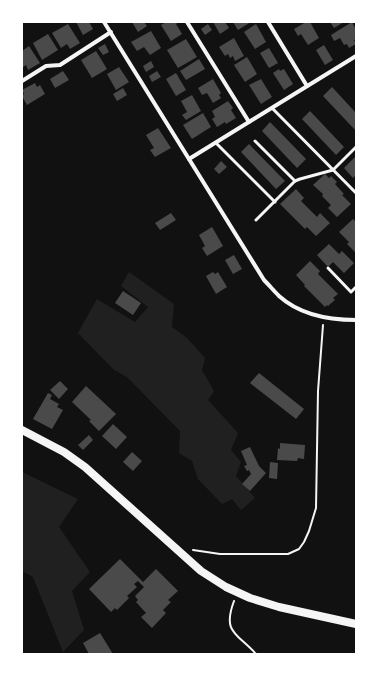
<svg xmlns="http://www.w3.org/2000/svg" width="378" height="676" font-family="'Exo 2',sans-serif">
<style>
.green{fill:#202020}
.building{fill:#4a4a4a}
.lines{fill:none;stroke-linecap:round;stroke-linejoin:round}
.path{stroke:#f5f5f5;stroke-width:2}
.service{stroke:#f5f5f5;stroke-width:3}
.minor{stroke:#f5f5f5;stroke-width:4}
.secondary{stroke:#f5f5f5;stroke-width:8}
</style>
<rect width="100%" height="100%" fill="#111"/>
<!-- green -->
<g class="green">
<polygon points="129,272 174,304 172,327 187,338 205,358 202,370 214,391 208,400 238,433 231,450 241,462 236,476 255,498 241,510 232,499 222,504 198,479 192,461 179,453 180,431 127,377 114,370 78,333 97,299 135,322 148,307 121,286"/>
<polygon points="22,472 78,499 59,527 90,572 72,591 84,630 63,652 33,577 22,571"/>
</g>
<!-- building -->
<g class="building">
<polygon points="76,22 89,22 93,29 83,35"/>
<polygon points="132,22 144,22 147,26 138,32"/>
<polygon points="166,22 179,22 176,24 182,34 171,41 161,25"/>
<polygon points="213,22 225,22 229,28 220,34"/>
<polygon points="233,22 251,22 238,30"/>
<polygon points="306,22 310,22 319,38 308,45 301,34 298,36 294,29"/>
<polygon points="330,22 344,22 334,28"/>
<polygon points="352,22 356,30 356,39 354,40 356,44 349,48 347,44 344,45 340,38 334,41 331,35"/>
<polygon points="68,24 80,43 70,49 67,44 61,48 52,33"/>
<polygon points="208,24 212,30 205,35 201,29"/>
<polygon points="256,24 266,42 255,49 244,32"/>
<polygon points="151,31 161,48 150,55 144,47 137,51 131,42"/>
<polygon points="48,34 58,50 42,60 33,43"/>
<polygon points="234,38 244,56 235,61 233,56 230,58 228,54 225,56 219,47"/>
<polygon points="186,39 197,57 178,68 167,50"/>
<polygon points="105,44 109,52 103,55 98,48"/>
<polygon points="324,45 333,60 325,65 316,50"/>
<polygon points="29,46 40,63 28,70 26,65 22,68 22,51"/>
<polygon points="269,48 278,63 269,68 260,53"/>
<polygon points="96,51 107,69 92,78 81,60"/>
<polygon points="247,57 257,74 245,82 234,65"/>
<polygon points="199,59 205,69 186,80 180,71"/>
<polygon points="151,61 154,67 146,72 143,66"/>
<polygon points="119,67 129,82 116,90 107,74"/>
<polygon points="279,69 280,71 284,69 293,84 284,90 273,73"/>
<polygon points="63,71 69,80 55,88 50,79"/>
<polygon points="157,71 161,77 152,82 149,76"/>
<polygon points="176,73 186,90 176,96 166,79"/>
<polygon points="213,79 221,93 219,95 221,98 213,103 207,93 202,95 198,88"/>
<polygon points="261,79 272,97 261,104 249,85"/>
<polygon points="35,83 37,87 40,85 45,94 27,105 22,96 24,94 22,90"/>
<polygon points="332,87 356,113 356,131 323,96"/>
<polygon points="123,88 127,95 117,101 113,94"/>
<polygon points="192,95 201,111 186,120 182,115 187,112 181,101"/>
<polygon points="228,101 233,108 231,110 236,118 226,124 225,122 217,127 212,119 215,117 212,111"/>
<polygon points="310,111 344,147 336,155 302,119"/>
<polygon points="203,113 211,127 192,139 183,125"/>
<polygon points="270,122 306,159 297,168 262,131"/>
<polygon points="158,128 171,148 155,157 150,150 154,148 146,135"/>
<polygon points="249,144 285,181 276,189 241,152"/>
<polygon points="356,156 356,175 353,178 344,168"/>
<polygon points="221,161 227,167 219,174 214,169"/>
<polygon points="325,174 329,178 331,176 337,182 335,184 344,194 342,195 351,204 337,217 328,208 331,205 322,196 323,194 313,185"/>
<polygon points="296,189 304,198 301,201 317,217 320,213 330,223 316,236 307,227 305,229 280,204"/>
<polygon points="171,213 176,220 160,230 155,223"/>
<polygon points="353,219 356,222 356,253 347,244 349,242 339,232"/>
<polygon points="212,227 223,246 207,256 202,248 205,246 199,235"/>
<polygon points="329,244 339,254 342,251 354,263 344,273 333,262 328,267 317,255"/>
<polygon points="234,255 242,269 233,274 225,260"/>
<polygon points="310,261 320,271 318,274 338,294 333,298 335,300 328,306 327,305 325,307 304,286 305,285 296,275"/>
<polygon points="213,272 215,274 218,272 227,287 216,294 206,276"/>
<polygon points="123,291 141,303 133,315 115,303"/>
<polygon points="259,373 304,409 296,419 250,383"/>
<polygon points="60,381 68,389 59,399 50,390"/>
<polygon points="86,386 116,414 99,431 89,421 91,420 72,402"/>
<polygon points="48,393 52,395 50,399 59,404 57,407 63,410 52,429 33,419"/>
<polygon points="113,424 127,437 116,449 102,436"/>
<polygon points="89,435 93,440 83,450 78,445"/>
<polygon points="280,443 305,445 304,459 298,458 297,461 277,460 278,448 280,449"/>
<polygon points="250,447 259,466 266,473 250,491 242,484 251,474 249,470 247,471 244,466 247,465 241,451"/>
<polygon points="132,452 142,461 133,471 123,462"/>
<polygon points="270,462 278,463 277,479 269,478"/>
<polygon points="120,559 143,582 156,569 178,591 168,600 171,602 163,610 166,613 152,628 141,617 146,613 136,602 138,600 135,596 144,587 138,581 134,584 137,587 127,596 129,598 117,610 115,608 111,612 89,589"/>
<polygon points="100,633 113,654 89,654 83,643"/>
</g>
<g class="lines">
<!-- path -->
<g class="path">
<polyline points="193,550 220,554 288,554 299,549 304,542 309,531 316,508 318,391 323,325"/>
<path d="M234,601C222,633 237,633 256,654"/>
</g>
<!-- service -->
<g class="service">
<polyline points="272,108 356,193"/>
<polyline points="255,141 295,181"/>
<polyline points="216,143 275,202"/>
<polyline points="256,220 295,181 300,179 333,170 356,147"/>
<polyline points="328,268 351,292 356,287"/>
</g>
<!-- minor -->
<g class="minor">
<path d="M104,22L264,280C269,285 274,291 279,296C300,315 329,320 356,320"/>
<polyline points="187,22 249,122"/>
<polyline points="268,22 307,86"/>
<polyline points="22,81 46,66 60,65 111,32"/>
<polyline points="189,159 356,56"/>
</g>
<!-- secondary -->
<polyline class="secondary" points="22,430 64,452 85,467 201,571 226,587 250,598 279,607 356,624"/>
</g>
<!-- border -->
<rect width="378" height="676" fill="none" stroke="#ffffff" stroke-width="46"/>
</svg>
